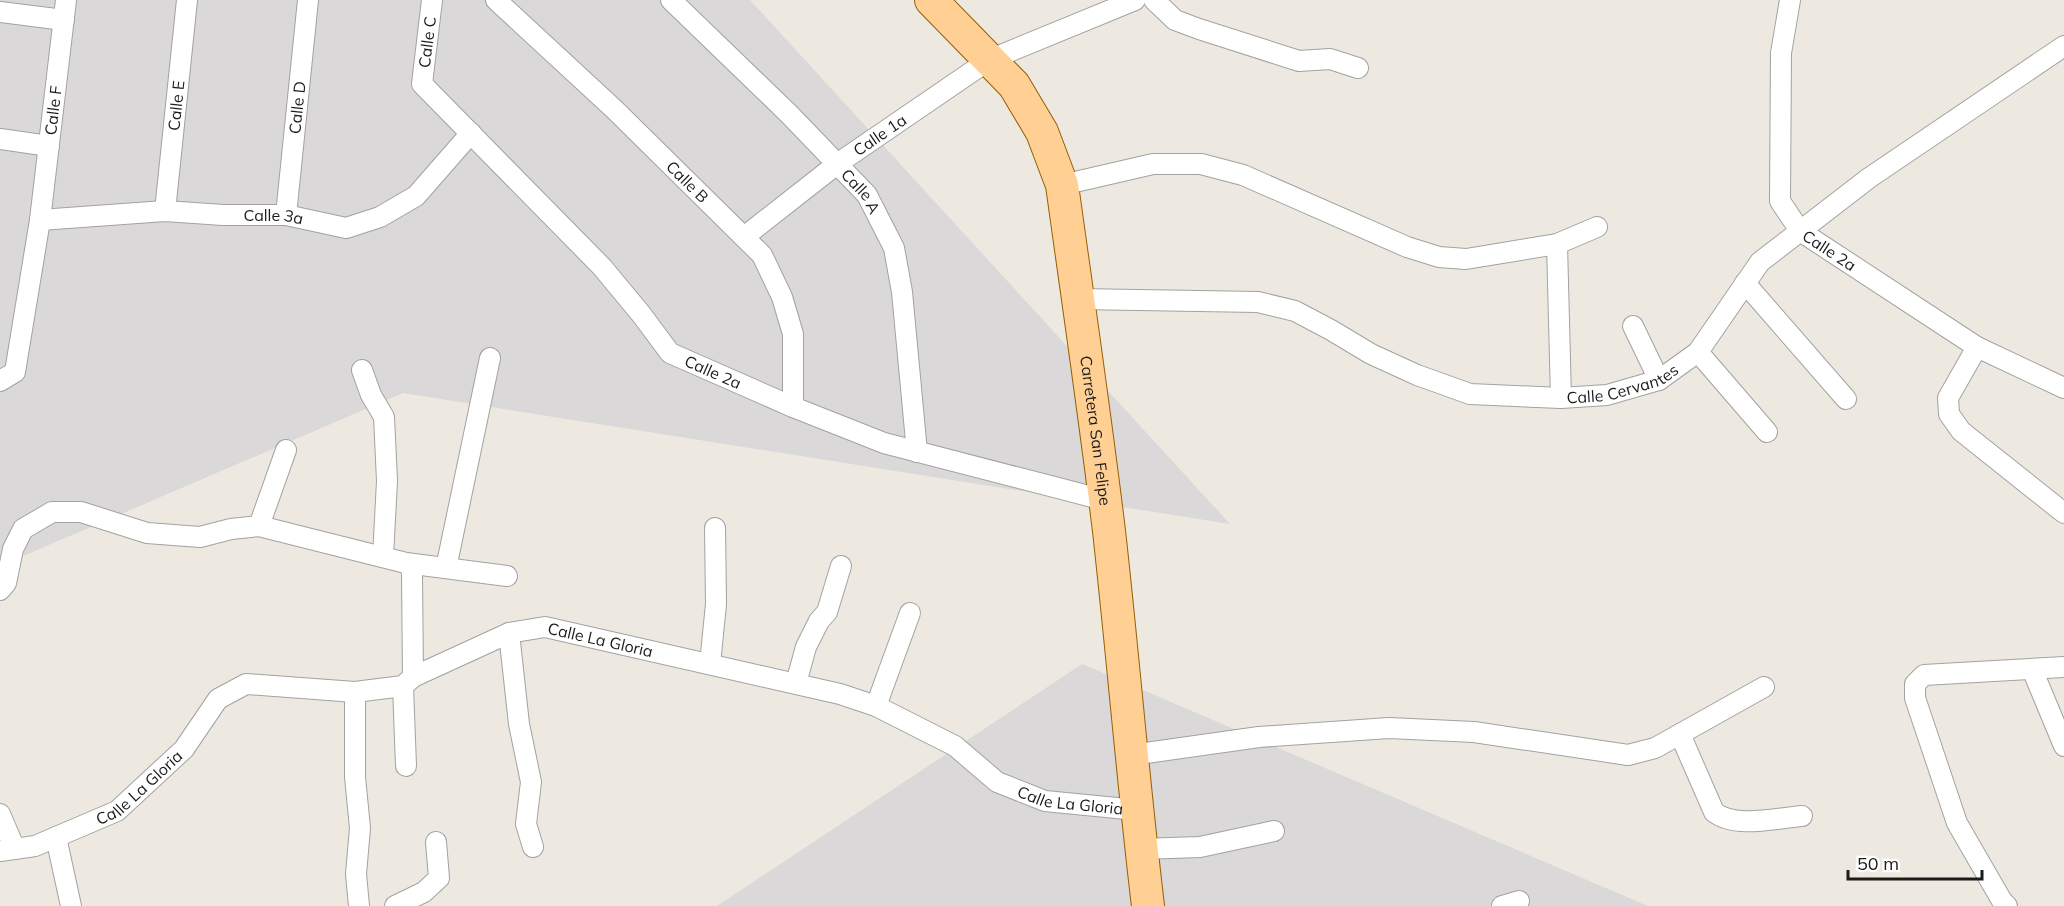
<svg xmlns="http://www.w3.org/2000/svg" width="2064" height="906" font-family="Mulish,sans-serif">
<style>
.residential{fill:#dad8d8}
.lines{fill:none;stroke-linecap:round;stroke-linejoin:round}
.minor-casing{stroke:#a2a2a2;stroke-width:22}
.primary-casing{stroke:#935f00;stroke-width:34}
.minor{stroke:#fff;stroke-width:20}
.primary{stroke:#ffcf94;stroke-width:32}
.labels{text-anchor:middle;stroke-width:4.5;stroke-linejoin:round;paint-order:stroke}
.street-label{font-size:16px;fill:#1b1b1b;stroke:#fff}
</style>
<rect width="100%" height="100%" fill="#eee9e0"/>
<!-- residential -->
<g class="residential">
<polygon points="0,0 750,0 1230,524 403,393 0,566"/>
<polygon points="1082,664 1648,906 717,906"/>
</g>
<g class="lines">
<defs>
<g id="minor">
<path id="s1" d="M432,0L422,84L602,267L641,314L670,353L793,407L884,443L1104,500"/>
<path id="s2" d="M496,0L614,109L762,255L782,297L793,334V407"/>
<path id="s3" d="M671,0L789,114L867,195L894,248L902,292L917,452"/>
<polyline points="1154,0 1175,20 1199,29 1299,61 1330,59 1358,68"/>
<path id="s4" d="M1790,0L1781,53L1780,201L1800,231L1977,347L2064,388"/>
<polyline points="0,12 64,20"/>
<polyline points="0,139 49,146"/>
<polyline points="1062,185 1153,164 1201,164 1243,175 1407,247 1439,257 1466,259 1557,244 1597,227"/>
<path id="s5" d="M165,211L187,0"/>
<path id="s6" d="M286,215L308,0"/>
<path id="s7" d="M40,220L165,211L223,215H286L346,228L380,217L416,196L471,133"/>
<path id="s8" d="M744,237L837,164L989,60L1135,0"/>
<polyline points="1557,244 1561,398"/>
<polyline points="1745,283 1846,399"/>
<path id="s9" d="M1078,299L1258,302L1295,311L1331,330L1371,354L1417,375L1470,394L1561,398L1607,395L1659,380L1698,352L1760,262L1869,178L2064,46"/>
<polyline points="1633,326 1659,380"/>
<polyline points="1977,347 1948,398 1949,414 1961,431 2064,513"/>
<polyline points="1698,352 1767,432"/>
<polyline points="362,370 371,395 384,417 387,481 383,557"/>
<path id="s10" d="M0,381L15,372L40,220L66,0"/>
<polyline points="259,526 286,450"/>
<polyline points="406,563 507,576"/>
<polyline points="446,568 490,358"/>
<polyline points="0,590 6,583 13,549 23,529 52,512 81,512 147,533 200,537 231,529 259,526 406,563 411,567 412,574 413,677"/>
<polyline points="509,633 519,724 531,782 526,824 533,847"/>
<polyline points="710,664 716,604 715,528"/>
<polyline points="2032,669 2064,746"/>
<polyline points="796,683 806,647 819,621 827,612 841,566"/>
<polyline points="403,686 406,766"/>
<polyline points="355,692 355,777 360,828 356,874 359,906"/>
<polyline points="876,706 910,613"/>
<path d="M1680,734L1714,812C1735,829 1777,818 1802,816"/>
<polyline points="1132,755 1259,737 1389,728 1474,732 1628,755 1655,748 1764,687"/>
<polyline points="0,814 15,849"/>
<polyline points="56,837 71,906"/>
<polyline points="1141,849 1200,847 1274,831"/>
<path id="s11" d="M0,851L35,846L117,811L184,749L218,699L246,684L355,692L403,686L413,677L509,633L545,627L840,694L876,706L955,746L997,782L1045,801L1137,810"/>
<polyline points="395,906 424,892 439,878 436,842"/>
<polyline points="1502,906 1519,901"/>
<polyline points="2007,906 2002,901 1957,823 1915,698 1915,684 1924,675 2064,667"/>
</g>
<g id="primary">
<path id="s12" d="M931,0L1014,85L1042,132L1062,185C1078,300 1095,416 1109,531C1123,656 1133,781 1148,906"/>
</g>
</defs>
<!-- minor casing -->
<use href="#minor" class="minor-casing"/>
<!-- primary casing -->
<use href="#primary" class="primary-casing"/>
<!-- minor -->
<use href="#minor" class="minor"/>
<!-- primary -->
<use href="#primary" class="primary"/>
</g>
<g class="labels">
<!-- street labels -->
<g class="street-label">
<text transform="translate(427 42) rotate(-83)" y="6">Calle C</text>
<text dy="6" stroke="none"><textPath href="#s5" startOffset="106">Calle E</textPath></text>
<text dy="6" stroke="none"><textPath href="#s6" startOffset="108">Calle D</textPath></text>
<text dy="6" stroke="none"><textPath href="#s10" startOffset="282">Calle F</textPath></text>
<text dy="6" stroke="none"><textPath href="#s8" startOffset="170">Calle 1a</textPath></text>
<text dy="6" stroke="none"><textPath href="#s2" startOffset="264">Calle B</textPath></text>
<text dy="6" stroke="none"><textPath href="#s3" startOffset="270">Calle A</textPath></text>
<text dy="6" stroke="none"><textPath href="#s7" startOffset="234">Calle 3a</textPath></text>
<text dy="6" stroke="none"><textPath href="#s4" startOffset="273">Calle 2a</textPath></text>
<text dy="6" stroke="none"><textPath href="#s1" startOffset="498">Calle 2a</textPath></text>
<text dy="6" stroke="none"><textPath href="#s9" startOffset="567">Calle Cervantes</textPath></text>
<text dy="6" stroke="none"><textPath href="#s12" startOffset="478">Carretera San Felipe</textPath></text>
<text dy="6" stroke="none"><textPath href="#s11" startOffset="678">Calle La Gloria</textPath></text>
<text dy="6" stroke="none"><textPath href="#s11" startOffset="156">Calle La Gloria</textPath></text>
<text dy="6" stroke="none"><textPath href="#s11" startOffset="1182">Calle La Gloria</textPath></text>
</g>
</g>
<!-- scale -->
<path d="M1848 870v9h134v-9" fill="none" stroke="#1b1b1b" stroke-width="3"/>
<text x="1857" y="870" font-size="18" fill="#1b1b1b" stroke="#ffffff" stroke-width="4.5" paint-order="stroke">50 m</text>
</svg>
